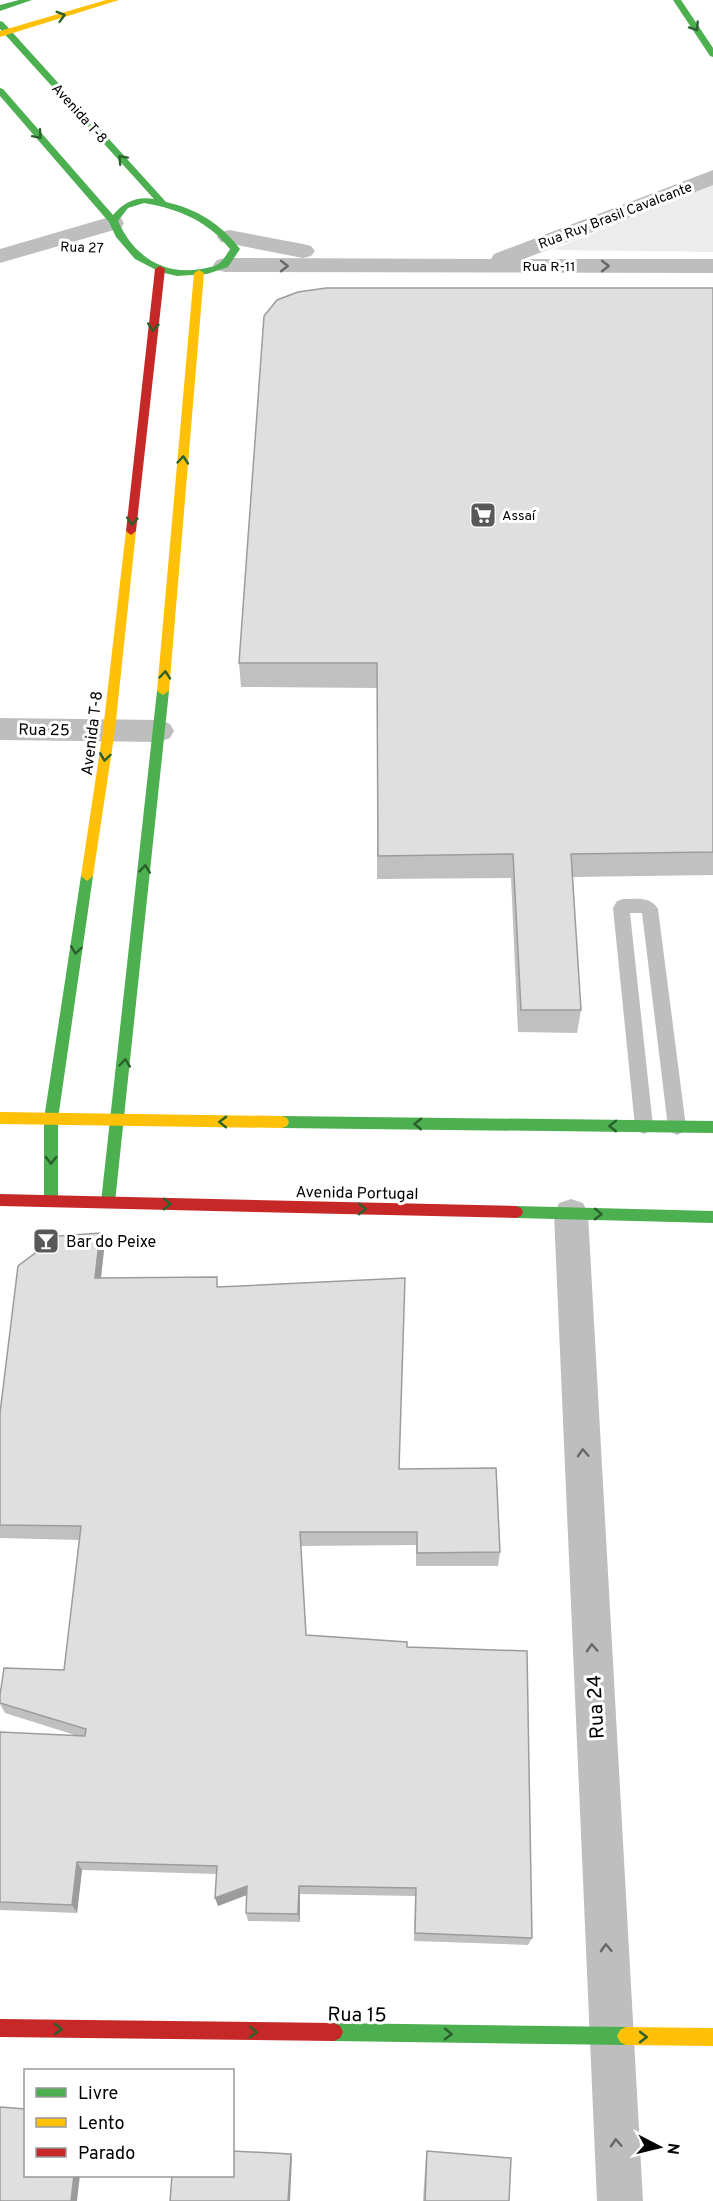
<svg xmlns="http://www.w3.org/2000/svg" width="713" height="2201" font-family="Overpass,sans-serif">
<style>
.green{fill:#ececec}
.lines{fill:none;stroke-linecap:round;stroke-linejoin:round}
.lane{fill:#bebebe;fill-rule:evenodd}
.street{fill:#bebebe;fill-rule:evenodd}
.fast{fill:#4caf50;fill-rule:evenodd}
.slow{fill:#ffc107;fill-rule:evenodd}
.jam{fill:#c62828;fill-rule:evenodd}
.wall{fill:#c0c0c0}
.shaded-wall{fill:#9c9c9c}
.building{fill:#dfdfdf;stroke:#9c9c9c;stroke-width:1.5}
.oneway{stroke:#2a602c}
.oneway2{stroke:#686868}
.labels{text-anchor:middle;stroke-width:6;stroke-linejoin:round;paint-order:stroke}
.far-street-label{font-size:14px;fill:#000;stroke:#fff}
.far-poi-label{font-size:14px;fill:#000;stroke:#fff;text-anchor:start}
.street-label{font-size:16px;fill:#000;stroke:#fff}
.poi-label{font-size:16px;fill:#000;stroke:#fff;text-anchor:start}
.near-street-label{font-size:20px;fill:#000;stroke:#fff}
</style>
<rect width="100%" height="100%" fill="#fff"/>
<!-- green -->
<polygon class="green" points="713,184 713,252 552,250"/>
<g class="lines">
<!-- lane -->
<path class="lane" d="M623,899C636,899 651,896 658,909L686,1127L683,1132L677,1135L671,1132L668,1127L642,913H630L653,1126L650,1131L644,1134L638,1131L635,1126L613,908L617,901Z"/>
<!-- street -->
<g class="street">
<polygon points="713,170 713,185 524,259 713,259 713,273 225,272 217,270 213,265 217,260 225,258 491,259 494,254"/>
<polygon points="113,216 121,218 124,223 121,228 0,263 0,249"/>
<polygon points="229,230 303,244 311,246 315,251 311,256 303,258 221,242 217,237 221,232"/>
<polygon points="0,718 160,720 170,724 174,731 170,738 160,742 0,740"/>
<polygon points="571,1199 583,1203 588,1214 643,2201 597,2201 554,1214 559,1203"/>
</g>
<!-- fast -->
<g class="fast">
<polygon points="19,0 32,0 0,11 0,5"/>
<polygon points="673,0 681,0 713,48 713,57 710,56"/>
<path d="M0,21L3,22L166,202C197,209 221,224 240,249L228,267L207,274L177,276L160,272L135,259L116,237L109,222L0,96V88L3,89L113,215C124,202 137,196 154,199L0,29ZM144,203C179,209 208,221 230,249C221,264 219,266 201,269C163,276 133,255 118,221L128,208Z"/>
<polygon points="163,687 169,691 115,1202 113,1206 108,1208 103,1206 101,1202 157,691"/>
<polygon points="87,871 93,876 58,1119 58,1201 56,1205 51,1207 46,1205 44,1201 44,1119 81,876"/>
<polygon points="282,1116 713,1121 713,1133 282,1128 277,1126 275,1122 277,1118"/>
<polygon points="516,1206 713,1211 713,1223 516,1218 511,1216 509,1212 511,1208"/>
<polygon points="334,2023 626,2027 632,2030 635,2036 632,2042 626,2045 334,2041 328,2038 325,2032 328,2026"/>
</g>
<!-- slow -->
<g class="slow">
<polygon points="106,0 119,0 0,37 0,31"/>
<polygon points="199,270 204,273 169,691 163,695 157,691 194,273"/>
<polygon points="131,527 136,531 115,730 93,876 87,881 81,876 103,730 126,531"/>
<polygon points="0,1112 282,1116 287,1118 289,1122 287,1126 282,1128 0,1124"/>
<polygon points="626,2027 713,2028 713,2046 626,2045 620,2042 617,2036 620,2030"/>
</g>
<!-- jam -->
<g class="jam">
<polygon points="160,266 165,269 136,531 131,535 126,531 155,269"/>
<polygon points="0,1194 516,1206 521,1208 523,1212 521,1216 516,1218 0,1206"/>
<polygon points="0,2019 334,2023 340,2026 343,2032 340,2038 334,2041 0,2037"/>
</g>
</g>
<!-- wall -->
<g class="wall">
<polygon points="713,288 713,875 572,877 581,1010 577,1033 518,1032 511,878 377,879 377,688 241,687 239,663"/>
<polygon points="100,1233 104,1250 101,1278 219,1287 399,1469 500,1552 498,1566 416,1566 416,1545 301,1546 306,1635 407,1647 532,1938 528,1945 414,1941 415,1896 300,1894 300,1922 248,1921 246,1913 247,1895 218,1906 216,1874 82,1870 77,1913 0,1910 0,1732 78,1736 5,1713 0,1704 0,1695 64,1670 79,1540 0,1538 0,1413"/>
<polygon points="427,2151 509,2201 423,2201 426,2154"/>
</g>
<!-- shaded-wall -->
<g class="shaded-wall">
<polygon points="100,1233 104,1250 99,1294 95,1278"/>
<polygon points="77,1862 82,1870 77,1913 72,1905"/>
<polygon points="247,1886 249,1894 218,1906 215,1898"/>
<polygon points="299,1886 300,1894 300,1922 298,1914"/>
<polygon points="291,2154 292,2158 290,2201 288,2201"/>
<polygon points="74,2175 80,2175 77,2201 71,2201"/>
</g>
<!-- building -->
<g class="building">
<polygon points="326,288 713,288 713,852 571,854 581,1010 521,1010 513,854 378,856 377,663 239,663 264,316 277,300 298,292"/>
<polygon points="100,1233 95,1278 217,1277 217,1287 405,1278 399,1469 496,1468 500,1552 417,1553 417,1532 300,1532 306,1635 407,1642 407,1647 527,1651 532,1938 415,1933 416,1888 299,1886 298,1914 246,1913 247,1886 215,1898 217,1866 77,1862 72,1905 0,1902 0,1732 85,1736 86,1729 0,1703 0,1695 4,1668 64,1670 81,1526 0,1525 0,1413 18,1266 58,1236"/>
<polygon points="0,2107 26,2109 26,2175 74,2175 71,2201 0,2201"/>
<polygon points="232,2151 291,2154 288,2201 170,2201 172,2175 232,2175"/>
<polygon points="427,2151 511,2158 509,2201 425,2201"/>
</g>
<!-- one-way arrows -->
<defs><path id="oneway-chevron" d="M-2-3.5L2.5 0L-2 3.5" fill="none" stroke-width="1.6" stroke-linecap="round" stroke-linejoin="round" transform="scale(1.5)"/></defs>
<g class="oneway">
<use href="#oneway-chevron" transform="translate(61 16) rotate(-16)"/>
<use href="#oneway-chevron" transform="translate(695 27) rotate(56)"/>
<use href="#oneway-chevron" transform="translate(38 135) rotate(49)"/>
<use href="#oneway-chevron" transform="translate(122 159) rotate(-133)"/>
<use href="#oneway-chevron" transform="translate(153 327) rotate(96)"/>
<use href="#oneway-chevron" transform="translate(183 460) rotate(-85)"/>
<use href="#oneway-chevron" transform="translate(132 521) rotate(96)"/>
<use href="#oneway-chevron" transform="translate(165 675) rotate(-85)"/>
<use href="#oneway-chevron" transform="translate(105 757) rotate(98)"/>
<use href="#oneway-chevron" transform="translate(145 869) rotate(-84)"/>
<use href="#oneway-chevron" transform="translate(76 950) rotate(98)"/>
<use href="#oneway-chevron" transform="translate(125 1063) rotate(-84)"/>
<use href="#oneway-chevron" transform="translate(223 1122) rotate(-179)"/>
<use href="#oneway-chevron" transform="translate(418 1124) rotate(-179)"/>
<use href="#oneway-chevron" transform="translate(613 1126) rotate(-179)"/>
<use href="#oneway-chevron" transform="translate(51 1160) rotate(91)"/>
<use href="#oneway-chevron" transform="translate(167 1204) rotate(1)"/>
<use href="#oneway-chevron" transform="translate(362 1209) rotate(1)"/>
<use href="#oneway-chevron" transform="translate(598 1214) rotate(1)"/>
<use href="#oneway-chevron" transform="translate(58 2029) rotate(1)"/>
<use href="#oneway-chevron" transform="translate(253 2032) rotate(1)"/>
<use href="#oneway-chevron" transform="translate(448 2034) rotate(1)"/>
<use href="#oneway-chevron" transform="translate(643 2037)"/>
</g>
<g class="oneway2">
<use href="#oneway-chevron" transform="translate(284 266)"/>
<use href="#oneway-chevron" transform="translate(605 266)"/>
<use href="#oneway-chevron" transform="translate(583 1453) rotate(-93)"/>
<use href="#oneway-chevron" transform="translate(592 1648) rotate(-93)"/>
<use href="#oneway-chevron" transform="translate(606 1948) rotate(-93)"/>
<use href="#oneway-chevron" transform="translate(616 2143) rotate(-93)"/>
</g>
<!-- icons -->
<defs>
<symbol id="supermarket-square" viewBox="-11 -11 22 22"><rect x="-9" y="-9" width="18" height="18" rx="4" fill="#595959" stroke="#fff"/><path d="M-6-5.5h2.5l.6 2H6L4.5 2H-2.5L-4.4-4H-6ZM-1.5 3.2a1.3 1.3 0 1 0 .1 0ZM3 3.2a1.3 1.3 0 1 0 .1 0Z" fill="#fff"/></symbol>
<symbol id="bar-square" viewBox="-11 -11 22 22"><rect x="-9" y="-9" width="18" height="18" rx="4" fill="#595959" stroke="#fff"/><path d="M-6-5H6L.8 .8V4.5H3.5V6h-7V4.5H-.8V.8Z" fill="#fff"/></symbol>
</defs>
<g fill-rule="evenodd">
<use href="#supermarket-square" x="468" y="500" width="30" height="30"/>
<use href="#bar-square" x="31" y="1226" width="30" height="30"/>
</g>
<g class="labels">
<!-- far-street labels -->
<g class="far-street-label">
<text transform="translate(80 113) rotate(48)" y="5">Avenida T-8</text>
<text transform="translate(615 215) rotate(-21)" y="5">Rua Ruy Brasil Cavalcante</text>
<text transform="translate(82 247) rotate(2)" y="5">Rua 27</text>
<text x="549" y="271">Rua R-11</text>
</g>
<!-- far-poi labels -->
<g class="far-poi-label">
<text x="502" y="520">Assaí</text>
</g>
<!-- street labels -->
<g class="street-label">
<text transform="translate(44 729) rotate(1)" y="6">Rua 25</text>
<text transform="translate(91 733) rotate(-83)" y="6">Avenida T-8</text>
<text transform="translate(357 1192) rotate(1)" y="6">Avenida Portugal</text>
</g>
<!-- poi labels -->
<g class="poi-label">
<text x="66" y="1247">Bar do Peixe</text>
</g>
<!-- near-street labels -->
<g class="near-street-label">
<text transform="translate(595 1707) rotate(-93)" y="7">Rua 24</text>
<text transform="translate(357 2014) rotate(1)" y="7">Rua 15</text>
</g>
</g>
<!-- legend -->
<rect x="24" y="2069" width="210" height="108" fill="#ffffff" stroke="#999999" stroke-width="1.5"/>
<rect x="36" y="2088" width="30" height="9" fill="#4caf50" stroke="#999999" stroke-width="1.5"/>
<text x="78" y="2099" font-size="18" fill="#000000">Livre</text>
<rect x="36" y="2118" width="30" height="9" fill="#ffc107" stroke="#999999" stroke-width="1.5"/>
<text x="78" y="2129" font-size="18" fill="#000000">Lento</text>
<rect x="36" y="2148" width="30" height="9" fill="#c62828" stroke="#999999" stroke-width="1.5"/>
<text x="78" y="2159" font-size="18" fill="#000000">Parado</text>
<!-- north arrow -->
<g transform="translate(659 2147) rotate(97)" stroke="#ffffff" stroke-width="4.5" paint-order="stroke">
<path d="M0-4.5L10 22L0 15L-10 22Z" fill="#000000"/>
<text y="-9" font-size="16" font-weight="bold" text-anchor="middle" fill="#000000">N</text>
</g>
</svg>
